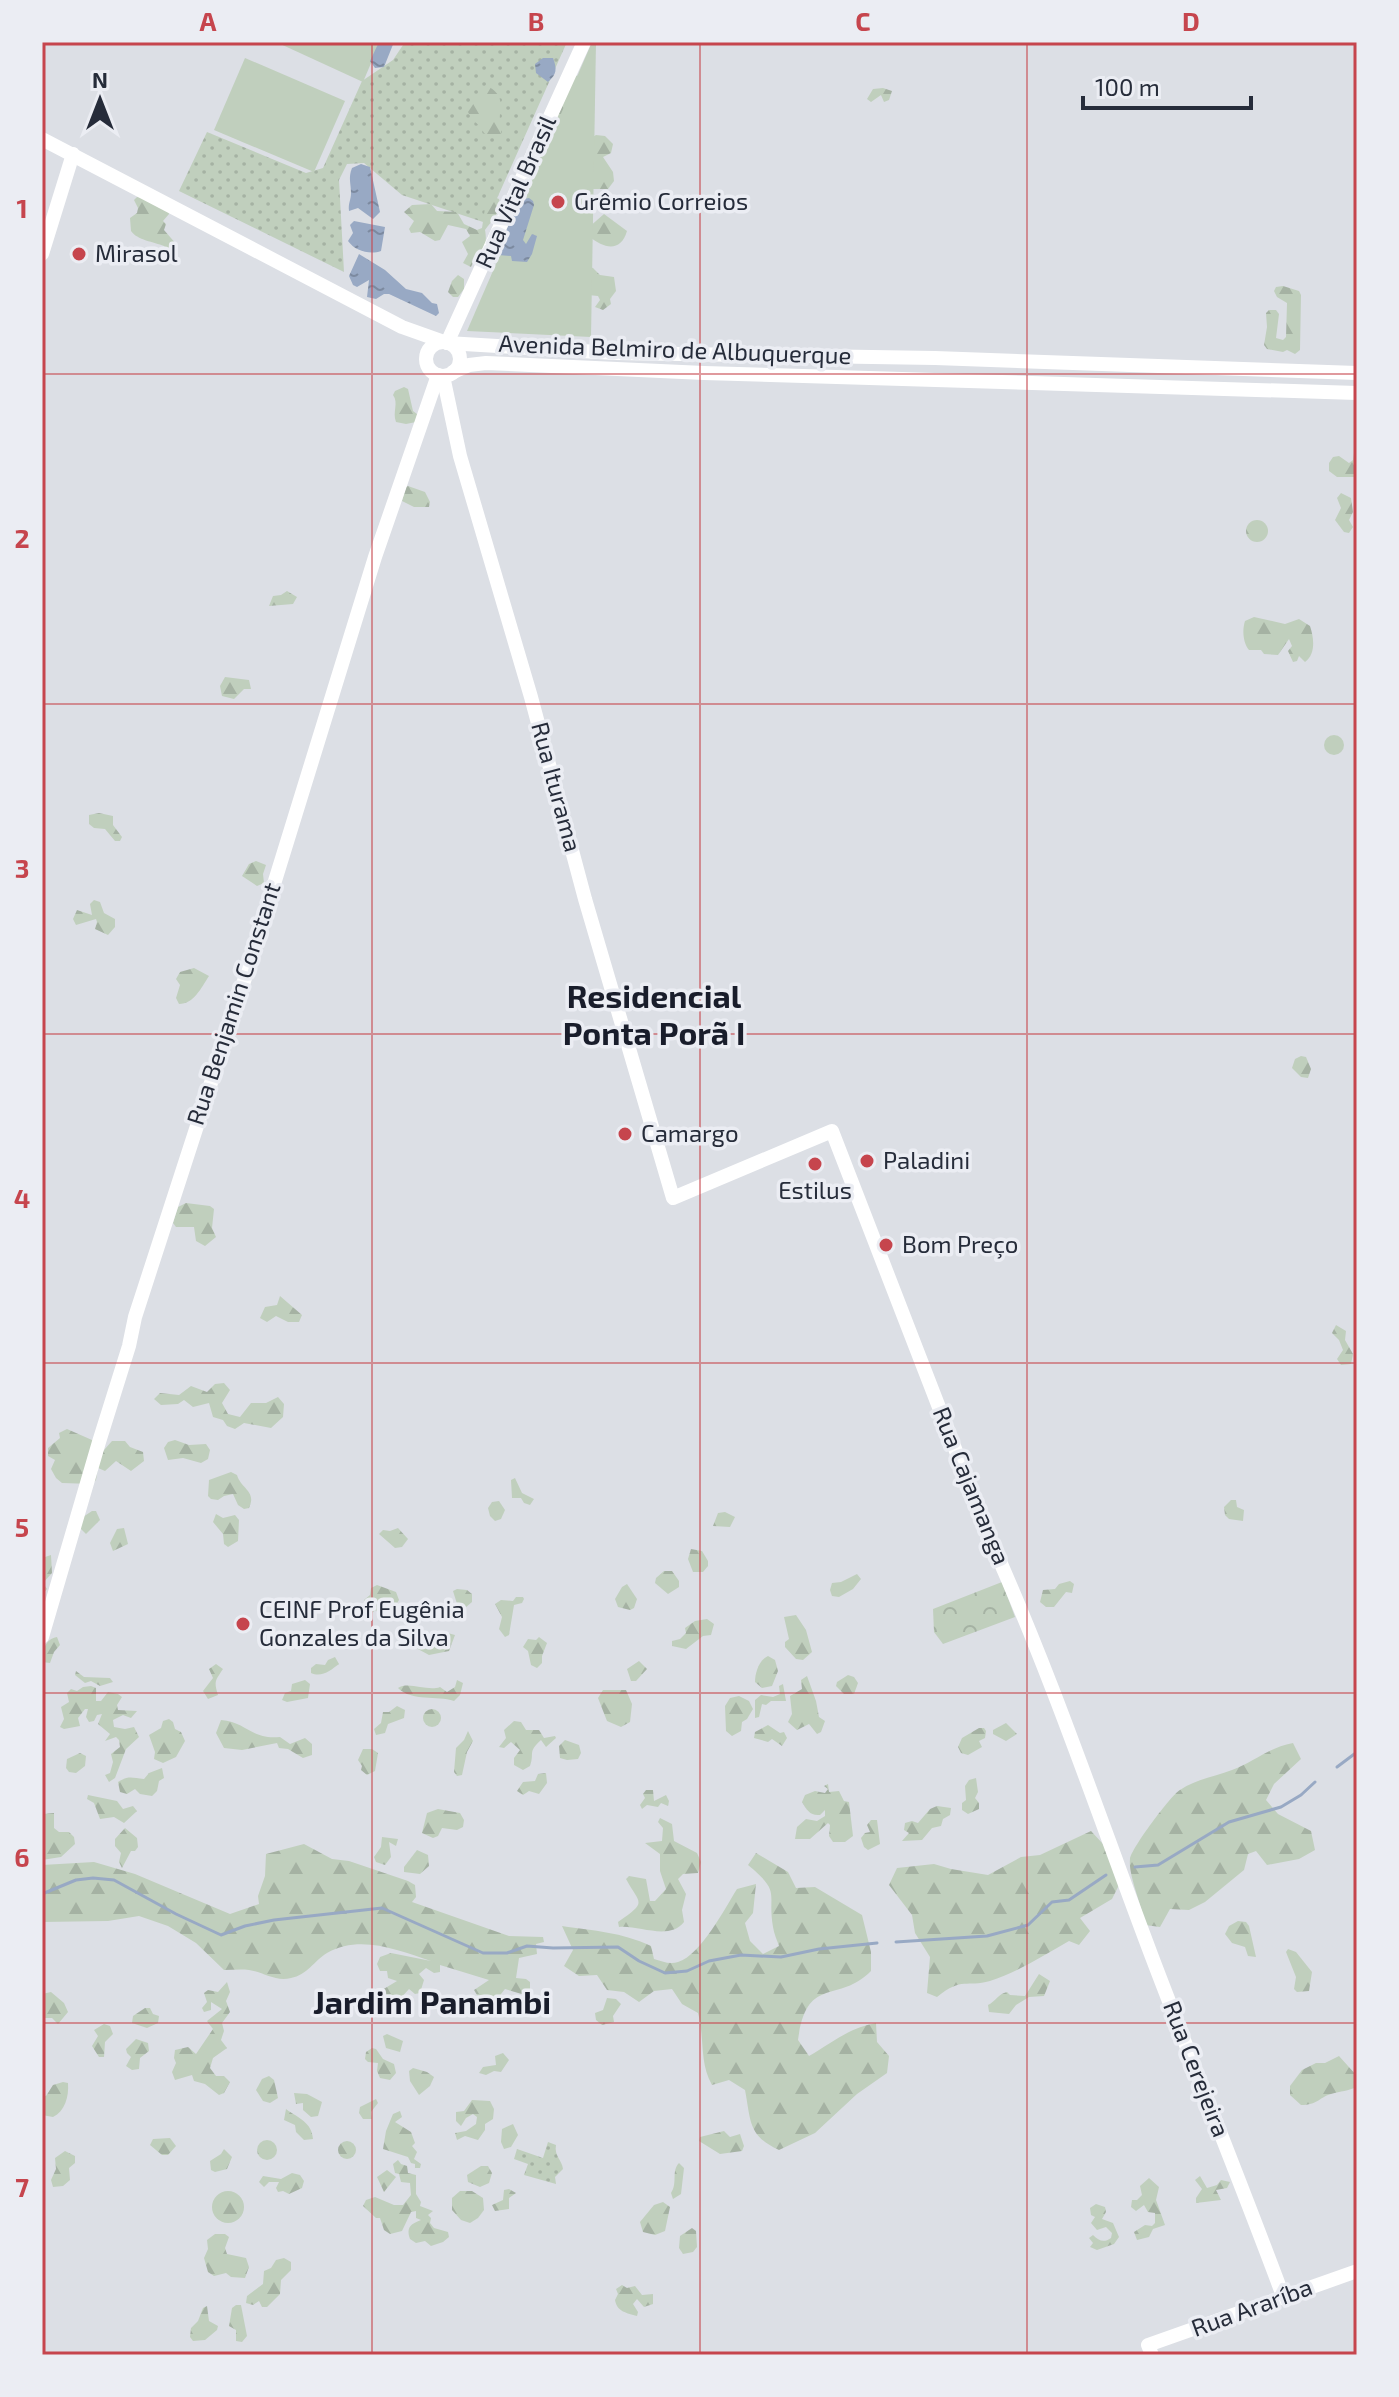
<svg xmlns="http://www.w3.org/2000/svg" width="1399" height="2397" font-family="'Exo 2',sans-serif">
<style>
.grass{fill:url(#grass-dots)}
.forest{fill:url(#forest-firs)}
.park{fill:url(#park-crowns)}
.pitch{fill:#c0cfbd}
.water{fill:url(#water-ripples)}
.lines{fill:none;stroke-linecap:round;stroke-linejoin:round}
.stream{stroke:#98a9c4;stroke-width:3}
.secondary{stroke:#fff;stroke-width:14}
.grid{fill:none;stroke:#c6454d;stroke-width:2;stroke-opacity:0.55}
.poi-dot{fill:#c6454d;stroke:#ebedf3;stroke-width:3}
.labels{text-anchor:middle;stroke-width:7;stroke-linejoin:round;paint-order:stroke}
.street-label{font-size:24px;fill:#262c3a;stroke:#ebedf3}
.poi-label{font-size:24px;fill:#262c3a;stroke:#ebedf3;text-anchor:start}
.district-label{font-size:32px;font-weight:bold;fill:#191d2b;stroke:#ebedf3}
.neatline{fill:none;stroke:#c6454d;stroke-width:3}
.grid-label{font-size:26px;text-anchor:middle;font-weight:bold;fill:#c6454d}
</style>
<defs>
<pattern id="grass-dots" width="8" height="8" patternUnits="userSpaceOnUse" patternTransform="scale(2)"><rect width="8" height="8" fill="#c0cfbd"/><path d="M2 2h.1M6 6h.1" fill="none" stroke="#a5b2a3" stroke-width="1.8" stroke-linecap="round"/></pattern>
<pattern id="forest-firs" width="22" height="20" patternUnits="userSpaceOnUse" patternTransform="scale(2)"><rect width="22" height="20" fill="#c0cfbd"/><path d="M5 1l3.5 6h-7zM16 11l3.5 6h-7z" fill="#a5b2a3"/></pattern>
<pattern id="park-crowns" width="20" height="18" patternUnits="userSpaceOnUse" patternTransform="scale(2)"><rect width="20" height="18" fill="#c0cfbd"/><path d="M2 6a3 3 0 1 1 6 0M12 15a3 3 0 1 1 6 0" fill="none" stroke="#a5b2a3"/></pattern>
<pattern id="water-ripples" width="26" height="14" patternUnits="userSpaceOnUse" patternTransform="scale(2)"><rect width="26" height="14" fill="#98a9c4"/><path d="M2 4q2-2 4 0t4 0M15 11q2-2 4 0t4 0" fill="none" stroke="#7c8aa0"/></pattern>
</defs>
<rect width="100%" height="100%" fill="#dcdfe5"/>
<!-- grass -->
<g class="grass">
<polygon points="405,42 567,42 486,223 402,195 364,163 347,164 339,180 344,272 179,191 207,132 306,173 323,168 362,81 393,60"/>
<path d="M548,2142L556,2145C554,2156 562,2160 563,2169L555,2177L556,2184L524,2175L528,2164L514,2159L517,2149L543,2158Z"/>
</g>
<!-- forest -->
<g class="forest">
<path d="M579,75L570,151L596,135L605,136L613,144L611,153L603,157L613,172L614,181L608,189H589L530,177V167L544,153C545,138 545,129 557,120V92L570,78Z"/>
<path d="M486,85C500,93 502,99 500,114C499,121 502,128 501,136L492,137L484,133C480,124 473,122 468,112Z"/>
<polygon points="883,88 892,91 889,100 884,102 881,95 871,102 867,99 873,89"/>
<path d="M137,197C147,197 157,207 168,209L169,214L163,221L166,224L164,230L177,245L175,254L171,257L167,255L164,246C154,242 137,240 131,231L130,218L137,213L138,208L134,200Z"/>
<path d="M494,197L499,199C502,210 492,221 485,230C489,252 478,250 471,267L463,263L468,254L462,242L470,236L466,229L448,225L440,240L435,241L420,232L411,233L409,229L414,221L404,212L412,205L431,204L437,211L457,212L464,224L477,230L482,228L486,201Z"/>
<path d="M604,214L627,231C621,253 603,248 590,237L588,228Z"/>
<polygon points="588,267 593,268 600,275 614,277 616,291 610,299 611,304 603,310 595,307 600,300 598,296 588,295"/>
<polygon points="458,275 464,279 464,289 458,297 453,297 448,292 452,281"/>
<polygon points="1283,286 1299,291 1301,295 1300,350 1295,354 1287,350 1283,352 1267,349 1264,345 1267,327 1266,313 1269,310 1276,310 1279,314 1276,338 1283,340 1286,337 1287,303 1277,297 1274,291 1276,287"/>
<path d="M404,387L408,389L413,411L417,414L416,422L406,424L396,422C392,412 399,403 393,395L395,391Z"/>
<polygon points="1357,452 1357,477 1337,477 1329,471 1329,463 1333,457 1339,456 1349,463 1353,460 1354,453"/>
<polygon points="408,486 425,492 430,502 429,507 414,507 402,501 406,487"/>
<polygon points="1341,493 1351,498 1353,512 1349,520 1353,527 1349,533 1344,532 1335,520 1341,508 1337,498"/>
<circle cx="1257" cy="531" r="11"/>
<polygon points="287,591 297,597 293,604 269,606 273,596 281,595"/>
<path d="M1254,617L1285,624L1299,619L1310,626C1314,638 1316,654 1305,662L1299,656L1297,661L1293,662L1288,651L1292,646L1289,639L1278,655L1264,654L1261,650H1249C1243,643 1242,630 1245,621Z"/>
<polygon points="225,677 249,680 251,689 244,689 234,699 222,696 220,686"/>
<circle cx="1334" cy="745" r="10"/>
<polygon points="99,813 113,816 113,825 122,837 120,841 115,841 105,829 94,828 89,824 89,815"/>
<polygon points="256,861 266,865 263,874 264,883 257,886 242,876 249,864"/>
<polygon points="94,900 100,902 104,913 115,919 115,927 108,935 95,929 97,922 96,919 76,925 73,919 77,910 92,915 90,904"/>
<path d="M194,968L209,976C201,988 194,1004 179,1004L176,998L180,985L176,979L180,972Z"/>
<polygon points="1301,1056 1306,1057 1311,1069 1308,1078 1301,1077 1292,1068 1295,1059"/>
<polygon points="186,1203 210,1206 214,1209 212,1228 216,1237 205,1246 196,1241 194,1227 176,1227 173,1223 178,1207"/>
<polygon points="280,1296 302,1315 299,1322 288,1322 276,1316 267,1322 260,1318 265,1307 277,1305"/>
<polygon points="1336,1325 1346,1331 1345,1340 1353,1354 1351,1364 1341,1365 1337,1359 1343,1350 1339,1340 1332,1333"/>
<polygon points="224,1383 230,1390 222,1403 228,1414 240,1417 251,1403 266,1403 278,1397 284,1404 283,1417 271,1428 244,1423 235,1429 227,1426 223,1420 213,1417 209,1403 193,1407 184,1400 178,1404 161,1405 154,1399 160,1393 179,1395 191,1386 207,1392 215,1384"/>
<polygon points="67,1429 92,1440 104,1450 112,1441 125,1441 130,1447 143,1452 144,1461 131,1471 116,1461 105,1471 98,1468 96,1480 92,1484 62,1483 56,1478 51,1469 55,1460 48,1456 48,1448 60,1438 59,1433"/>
<polygon points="175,1440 189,1445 206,1444 210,1450 208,1459 201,1463 183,1458 168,1460 164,1448 168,1442"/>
<path d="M231,1472L237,1475C241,1489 257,1491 249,1508L244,1509L238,1505L233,1494L224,1496L218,1500L211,1499L208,1496L209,1480Z"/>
<polygon points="515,1478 522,1493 534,1499 530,1505 524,1503 521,1498 512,1498 511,1480"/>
<polygon points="1231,1500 1236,1500 1237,1507 1244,1510 1243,1521 1229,1519 1225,1515 1224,1507"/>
<polygon points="499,1501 505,1510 501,1519 495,1521 490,1516 488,1508 492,1502"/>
<polygon points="92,1511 96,1511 100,1520 86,1534 81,1529 80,1519"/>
<polygon points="725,1512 735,1517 730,1527 713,1526 718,1513"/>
<polygon points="216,1514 223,1518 235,1515 239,1520 238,1541 228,1547 224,1544 223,1534 213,1522"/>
<polygon points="124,1528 128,1544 113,1551 110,1543 117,1529"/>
<polygon points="398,1528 408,1539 402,1547 395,1548 379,1534 383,1530 390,1531"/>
<polygon points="691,1549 702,1551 708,1561 708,1566 703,1572 693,1572 688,1559"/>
<polygon points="51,1555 52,1573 43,1583 47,1589 42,1595 42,1564 45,1557"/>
<polygon points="664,1571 672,1571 679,1581 679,1587 668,1594 655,1583 656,1578"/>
<polygon points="857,1574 861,1579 853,1589 839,1597 832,1596 830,1590 832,1583 841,1582"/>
<polygon points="1070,1581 1074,1584 1072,1593 1066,1592 1054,1607 1046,1607 1040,1602 1043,1590 1055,1589 1059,1584"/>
<polygon points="627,1584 637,1599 634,1608 630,1610 618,1607 615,1599 622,1587"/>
<polygon points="377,1585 396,1592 399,1600 392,1611 380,1614 375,1610 371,1615 366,1609 364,1600 370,1595 371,1588"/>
<polygon points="457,1589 467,1590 472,1594 472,1602 465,1608 458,1607 453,1591"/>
<polygon points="516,1597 523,1597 524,1599 522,1603 514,1605 509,1635 505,1637 499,1629 502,1617 495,1604 501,1600 513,1601"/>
<polygon points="796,1615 806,1630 812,1652 803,1660 796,1659 785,1647 785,1642 789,1639 784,1617"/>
<polygon points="707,1619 714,1624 711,1635 703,1636 686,1649 672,1646 672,1641 680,1639 686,1633 685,1628 695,1621"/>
<polygon points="444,1632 455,1635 449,1651 429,1655 416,1648 418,1642 435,1641"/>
<path d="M57,1637L60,1645L54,1652L50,1663L42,1662C42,1651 45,1639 57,1637Z"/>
<polygon points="539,1637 547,1643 542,1656 542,1663 537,1668 531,1665 528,1651 523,1647 528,1639 536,1640"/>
<path d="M768,1656L775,1660L778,1671L772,1686L762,1688L755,1682C755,1673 759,1660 768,1656Z"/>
<path d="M335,1657L339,1664C331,1670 322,1678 311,1673V1668L316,1664L325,1665L328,1660Z"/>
<polygon points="639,1661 647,1669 636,1681 631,1681 627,1669"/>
<path d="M216,1664L223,1669C215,1681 214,1681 218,1695L208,1699L203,1691L213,1678L209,1669Z"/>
<polygon points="76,1671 84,1677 110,1678 113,1682 100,1686 91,1681 85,1683 75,1675"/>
<polygon points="848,1675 854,1677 858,1683 854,1694 844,1694 836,1686 837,1682"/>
<polygon points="807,1676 816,1701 819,1717 825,1721 821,1732 817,1734 809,1724 797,1730 788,1722 792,1714 790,1696 802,1689 801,1680"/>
<polygon points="305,1680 310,1684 308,1698 287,1702 282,1700 285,1693 291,1691 292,1684"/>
<path d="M457,1680L463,1683L460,1695L454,1701C437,1695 412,1702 398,1688C409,1681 428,1692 440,1687L447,1692L455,1687Z"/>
<polygon points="783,1684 786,1701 771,1701 766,1705 762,1704 759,1717 755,1718 755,1700 761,1695 773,1697 780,1694 779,1686"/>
<polygon points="91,1686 96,1688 96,1701 101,1701 108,1692 118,1694 122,1697 117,1705 118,1710 137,1711 131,1718 123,1715 113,1720 114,1727 125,1729 134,1727 139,1737 126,1749 115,1778 109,1782 105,1775 110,1773 113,1762 111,1754 120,1747 119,1740 116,1737 105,1741 110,1734 98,1724 102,1714 97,1715 94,1721 89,1722 86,1717 88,1709 85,1709 78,1718 80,1726 64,1729 60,1727 64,1719 61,1707 69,1702 67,1693 71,1689 77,1691 83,1687"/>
<polygon points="603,1690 626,1690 632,1704 630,1722 621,1727 607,1721 598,1698"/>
<polygon points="739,1696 749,1701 753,1709 747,1719 742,1722 741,1731 732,1736 726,1731 725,1706 730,1698"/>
<polygon points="397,1706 405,1710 404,1718 388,1724 385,1733 376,1735 374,1729 381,1723 383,1712 389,1712"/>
<circle cx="432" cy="1718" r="9"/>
<polygon points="169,1719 173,1722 175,1729 181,1732 185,1741 176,1757 163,1763 154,1759 155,1752 149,1735 161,1728 163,1721"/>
<path d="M221,1720C247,1722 251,1740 280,1737L290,1744L305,1738L312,1744V1755L303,1758L288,1749L279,1748L277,1743L242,1750L224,1748L216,1733Z"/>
<path d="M514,1721L521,1722L526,1730H539L544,1738L555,1736L556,1738L546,1747L541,1740C527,1753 535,1752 530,1766L523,1770L514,1765V1758L520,1750L511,1742L504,1748L499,1747L506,1738L504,1730Z"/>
<polygon points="1006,1723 1017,1734 1006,1741 993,1734 993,1730"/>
<polygon points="768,1725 780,1733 784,1732 787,1738 782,1746 772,1739 768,1742 754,1738 755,1732"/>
<polygon points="979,1728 984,1728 986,1731 985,1738 979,1741 982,1747 968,1755 961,1753 958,1747 962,1738"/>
<polygon points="468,1731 473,1741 467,1752 462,1775 457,1776 454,1772 456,1748 464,1740"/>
<polygon points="565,1740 579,1745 581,1753 578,1759 567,1760 560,1758 559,1746"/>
<path d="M1293,1743L1301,1759L1274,1784L1266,1800L1278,1814L1311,1831L1315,1850L1299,1859L1267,1865L1256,1851L1248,1854L1244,1870L1205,1902L1189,1910L1170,1909L1160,1927L1145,1925C1142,1905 1128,1875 1130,1859C1131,1849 1171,1795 1180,1790C1196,1779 1214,1777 1232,1770C1255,1762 1267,1748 1293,1743Z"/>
<polygon points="363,1749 372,1749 378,1753 375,1771 367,1775 361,1770 362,1766 358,1760"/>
<polygon points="80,1753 86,1756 85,1766 76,1773 69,1772 66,1768 67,1759"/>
<path d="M162,1768L164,1778L159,1781L157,1791L152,1796L140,1794L135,1789L127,1794L120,1792L118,1782C129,1775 132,1778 144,1779L149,1773Z"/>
<polygon points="546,1773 547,1783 539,1794 529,1791 523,1795 517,1791 523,1782 535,1781 538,1774"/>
<polygon points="976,1778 978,1792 975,1798 979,1803 979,1809 968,1814 962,1810 962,1803 966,1800 965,1786 969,1780"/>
<path d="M828,1784L829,1792L839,1791L844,1801L849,1802L853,1836L845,1842H833L829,1836L830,1825L828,1823L810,1839H795L797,1827L806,1819L817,1821L825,1816V1810L820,1815C810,1816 807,1810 802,1802L805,1795L815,1791L825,1793L828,1789L824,1786Z"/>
<polygon points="646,1790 653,1790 654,1801 666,1795 669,1801 668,1806 661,1803 658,1807 647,1805 642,1809 640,1805 645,1798 643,1794"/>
<polygon points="88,1795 117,1801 123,1809 133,1806 137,1811 124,1823 114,1817 100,1819 94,1803 87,1799"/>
<polygon points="937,1806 951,1808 950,1815 943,1819 941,1826 932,1828 922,1840 902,1841 909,1833 904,1830 905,1823 912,1821 918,1823 930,1809"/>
<polygon points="438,1809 460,1813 464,1820 463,1827 457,1830 442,1828 438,1836 433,1838 422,1833 427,1813"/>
<polygon points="54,1813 54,1828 59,1832 69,1832 74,1837 75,1844 61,1857 42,1860 42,1814"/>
<path d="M660,1818L672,1824L674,1841L697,1853L701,1862L698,1873L683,1874L678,1879L686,1894L682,1910L684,1922C669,1941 639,1925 619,1927L618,1922C648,1901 640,1905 626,1879L629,1876L646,1879L650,1901H655L666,1889L660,1871V1854L645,1843L662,1841L663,1828L658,1822Z"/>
<polygon points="871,1820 877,1820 880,1844 868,1850 864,1847 861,1838 865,1833 870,1832 867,1825"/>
<polygon points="125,1828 137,1838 138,1847 135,1851 131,1851 122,1868 119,1862 121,1853 115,1846 115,1839"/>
<path d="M1091,1831L1103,1844L1120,1883L1112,1899L1080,1918L1090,1931L1079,1945L1069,1941C1044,1955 1018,1972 990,1981C966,1988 963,1976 937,1997L927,1993L930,1957L915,1933L912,1915L889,1885L897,1868L934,1864L951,1869L988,1875L1021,1857L1040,1855Z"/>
<polygon points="382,1837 398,1839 396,1846 389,1842 391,1857 385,1865 376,1862 374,1857 381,1847"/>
<path d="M304,1844L332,1859L349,1861L408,1881L415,1885L416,1897L412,1902L509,1936L543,1937L544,1942L536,1944L537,1954L519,1958L516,1978L526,1979L530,1982V1994L525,1995L505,1989L501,1994L503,2002L500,2008L480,2014L477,2011L480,2000L474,1990L489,1980L440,1965V1972L434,1973L426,1968L419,1974L424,1980L420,1993L415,1994L409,1989L399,2000L387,2002L382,1990L397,1981L388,1978L387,1971H380L377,1964L380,1957L391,1953L431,1961C398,1950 360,1934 327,1953C314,1961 307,1975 291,1978C275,1982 264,1972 249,1970C241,1969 232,1970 224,1970L196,1943L168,1926L139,1916L108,1921L42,1922V1865L94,1862L135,1874L230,1914L259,1904L258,1896L265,1876L266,1854Z"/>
<polygon points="417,1850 428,1855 429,1866 420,1874 404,1872 404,1867"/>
<path d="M756,1853L788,1872L796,1888L815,1887L862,1915L871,1952V1971C837,2005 807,1974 798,2040L809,2056C832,2043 848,2028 876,2023L877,2042L889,2056L887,2073L857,2094L815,2133L779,2150C748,2136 751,2121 745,2090L729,2080L712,2085C699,2062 705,2039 698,2013L682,2004L672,1989L654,1991L639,2002L624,1992L607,1990L597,1975L579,1976L564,1966L573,1950L562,1926C595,1931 621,1932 651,1946L654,1959C661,1961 670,1965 678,1962C701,1955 725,1908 737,1889L756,1884L753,1913L745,1923L750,1941L763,1954L779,1946C777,1940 774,1934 773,1927C767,1892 782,1893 748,1865Z"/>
<polygon points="1238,1921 1246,1922 1249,1926 1256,1957 1248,1956 1245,1947 1232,1943 1225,1934 1229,1926"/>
<polygon points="1288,1949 1296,1952 1312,1972 1309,1991 1297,1992 1294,1989 1296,1977 1286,1952"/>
<path d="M1039,1974L1050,1981L1044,1996L1029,1997L1016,2005L1009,2014L989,2012L988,2005C996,2001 998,1994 1007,1992L1010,1995L1025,1996Z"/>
<polygon points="227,1982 230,1992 226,2001 230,2012 222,2023 224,2031 221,2040 227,2048 213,2058 210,2068 216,2076 224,2076 230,2082 224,2093 219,2095 205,2084 194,2081 192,2075 175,2080 172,2072 176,2063 174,2058 175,2050 188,2047 196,2054 213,2029 207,2021 222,2009 211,2002 211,2010 204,2012 202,2008 207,2002 204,1993 208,1990 218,1992"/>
<polygon points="51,1992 64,2003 68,2012 58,2024 52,2018 45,2018 42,2014 42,1994"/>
<polygon points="607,1998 616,1999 621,2004 613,2016 614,2022 602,2025 596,2020 595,2013 603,2010"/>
<polygon points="145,2008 150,2008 153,2014 159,2016 158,2023 147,2028 132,2023 133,2016"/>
<polygon points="104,2024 110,2026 113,2034 105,2042 104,2057 99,2057 92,2046 98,2036 94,2030"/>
<polygon points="387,2034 403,2041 400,2052 386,2048 383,2036"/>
<polygon points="136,2039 148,2043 149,2051 140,2058 139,2069 132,2070 126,2066 131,2057 127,2053 126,2049"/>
<polygon points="372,2048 376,2049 383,2059 394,2064 396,2073 390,2080 380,2078 377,2071 378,2063 368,2062 365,2059 366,2052"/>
<polygon points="503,2053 509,2060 501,2072 494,2071 486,2075 479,2073 483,2067 496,2065 495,2056"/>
<path d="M1339,2056L1357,2076V2087C1348,2091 1341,2091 1331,2094C1318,2098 1318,2105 1301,2105L1290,2095V2086L1302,2070L1316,2063H1325Z"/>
<polygon points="413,2068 427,2072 434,2077 430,2086 419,2095 410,2081 409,2071"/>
<polygon points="269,2076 274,2080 278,2098 270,2103 263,2101 256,2090 262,2079"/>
<path d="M63,2082L68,2083C69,2097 65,2111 53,2117L42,2115V2095L46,2096L53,2085Z"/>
<polygon points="294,2093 307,2094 322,2102 318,2116 311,2117 303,2110 303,2103 296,2104"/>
<polygon points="376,2099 378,2103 371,2112 372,2119 363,2119 359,2113 360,2107"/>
<polygon points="472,2100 490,2101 494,2109 493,2119 485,2124 485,2130 478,2140 465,2136 457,2140 455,2133 466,2131 476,2124 477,2117 473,2114 466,2118 461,2126 456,2121 456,2112 464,2111"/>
<path d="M286,2109C298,2118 312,2122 313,2139L304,2140L296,2132L295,2125L284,2120Z"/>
<polygon points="400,2111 402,2117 395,2122 411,2132 415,2143 412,2146 417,2152 414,2159 421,2164 420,2168 415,2168 415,2164 411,2163 408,2157 383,2149 386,2131 393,2114"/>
<polygon points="513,2124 518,2135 511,2147 504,2149 501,2142 502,2129"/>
<polygon points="724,2131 730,2137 740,2134 744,2146 742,2151 720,2154 699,2141 700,2137"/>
<polygon points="170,2138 176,2146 168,2155 162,2155 150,2145 153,2139"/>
<circle cx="267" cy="2150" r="10"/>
<circle cx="347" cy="2150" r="9"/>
<polygon points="224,2149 232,2157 227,2169 215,2172 211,2170 210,2161 221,2154"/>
<polygon points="65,2151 75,2156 75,2163 69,2168 70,2180 63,2186 53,2187 51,2180 56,2169 55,2158"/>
<path d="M398,2160L401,2164L407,2166L408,2173L416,2175V2194L421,2202L420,2206L433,2211L428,2215L431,2218L430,2223L434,2228L448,2232L449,2237L443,2242L431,2246L425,2241L416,2243L410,2239C406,2227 411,2224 421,2220L416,2218V2211L411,2212L402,2231L390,2234L384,2230L380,2218H376L363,2206L366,2200L375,2197L394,2205H403L411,2195L410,2183L401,2182L399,2174L395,2173L393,2164Z"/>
<path d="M679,2163L684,2168L681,2194L673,2199L671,2193C678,2183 671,2171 679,2163Z"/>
<polygon points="481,2166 488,2166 492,2173 489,2183 480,2187 468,2182 467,2175"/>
<polygon points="387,2170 396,2177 384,2192 377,2177"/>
<polygon points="292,2173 300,2175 304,2181 302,2188 289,2194 283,2191 278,2192 276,2188 279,2182 269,2182 264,2187 259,2182 263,2176 281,2179"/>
<polygon points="1200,2176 1207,2188 1217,2185 1221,2180 1230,2182 1227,2188 1216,2190 1221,2200 1196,2203 1196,2198 1202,2189 1195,2180"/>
<polygon points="1149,2178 1159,2187 1156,2200 1165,2225 1153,2229 1149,2237 1137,2240 1134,2232 1145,2225 1152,2226 1155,2223 1155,2213 1148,2212 1144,2205 1136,2211 1131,2207 1132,2200 1137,2200 1142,2195 1140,2186"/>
<polygon points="509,2189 516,2193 509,2198 509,2209 495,2211 492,2205 503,2200 504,2190"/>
<polygon points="460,2191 472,2191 483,2198 484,2210 478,2218 470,2223 461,2220 452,2210 452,2198"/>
<circle cx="228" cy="2207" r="16"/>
<polygon points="663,2202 670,2207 665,2231 655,2235 643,2232 640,2222 654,2205"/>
<path d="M1096,2204L1105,2207L1106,2212L1102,2219L1113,2223L1119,2237L1114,2244L1097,2250L1090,2247L1093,2243L1089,2238L1093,2235C1099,2241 1104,2243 1111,2238L1112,2233L1106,2227L1097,2230L1091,2223L1095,2217L1091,2215L1090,2208Z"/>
<polygon points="692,2228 696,2231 697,2247 693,2252 683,2254 679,2248 680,2236"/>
<polygon points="215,2234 225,2234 229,2237 225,2248 227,2254 246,2258 249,2267 245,2278 231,2277 226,2273 214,2276 208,2272 204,2258 208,2249 207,2240"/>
<polygon points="284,2258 291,2262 291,2270 281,2280 280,2294 267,2307 262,2307 259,2301 253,2305 246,2303 247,2296 263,2284 264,2271 271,2268 276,2260"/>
<path d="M622,2285L627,2288L635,2286L642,2295L653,2294V2304L644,2307L637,2299L633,2304L638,2312L637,2316C627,2313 617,2312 615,2300L618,2294L616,2289Z"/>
<polygon points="236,2305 241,2305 247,2336 242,2342 236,2341 236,2330 229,2326 232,2308"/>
<polygon points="207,2306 209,2321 218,2326 217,2330 205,2340 193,2341 190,2337 191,2328 198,2321 203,2308"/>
</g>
<!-- park -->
<polygon class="park" points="1002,1582 1015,1617 943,1644 934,1632 933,1609"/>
<!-- pitch -->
<g class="pitch">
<polygon points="276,42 380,42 363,82"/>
<polygon points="592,42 596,42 591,337 467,331"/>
<polygon points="245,58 345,101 314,172 214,130"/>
</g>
<!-- water -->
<g class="water">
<polygon points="379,42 394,42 384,67 375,68 370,61"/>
<path d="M543,58H553C557,69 557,74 548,82L536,73L535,64Z"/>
<path d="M361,164L370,167L380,212L373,219L358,208L349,211C348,203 351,200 351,193C351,183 348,178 352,168Z"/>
<polygon points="529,198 533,201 534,205 523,240 526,244 532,234 537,236 532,254 527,262 512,261 511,256 498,255 498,250 517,205 524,199"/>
<path d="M354,221L385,227L381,251C370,255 355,251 348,241L353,233L350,225Z"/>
<polygon points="359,254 385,270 406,289 422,293 432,303 437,304 439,313 436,316 389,294 384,294 376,299 367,297 369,280 357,287 353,285 349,276"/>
</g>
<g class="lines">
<!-- stream -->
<g class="stream">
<polyline points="1337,1767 1357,1752"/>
<polyline points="1135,1867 1158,1865 1229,1822 1281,1807 1301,1795 1315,1782"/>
<polyline points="42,1894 76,1880 93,1878 114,1880 176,1914 221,1935 245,1926 274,1920 382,1908 483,1953 507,1953 527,1946 553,1948 618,1947 639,1961 665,1973 687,1971 709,1961 741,1955 781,1957 819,1949 877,1943"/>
<polyline points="896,1942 987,1936 1028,1925 1052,1902 1069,1900 1106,1875"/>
</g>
<!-- secondary -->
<g class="secondary">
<polyline points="42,139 402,327 447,343 615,353 935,358 1357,373"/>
<polyline points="42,254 73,154"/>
<circle cx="443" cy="359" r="17"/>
<polyline points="447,343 584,42"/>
<polyline points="453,372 469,365 486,363 704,373 1357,393"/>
<path d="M443,376L460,456L531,697L585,899L673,1198L832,1131L990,1539C1052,1676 1099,1817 1152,1957C1195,2070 1241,2183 1283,2296"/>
<polyline points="42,1637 99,1442 129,1346 135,1317 245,978 375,557 438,375"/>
<polyline points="1152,2355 1148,2345 1357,2271"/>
</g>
</g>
<!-- grid -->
<path class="grid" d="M372,42V2355M700,42V2355M1027,42V2355M42,374H1357M42,704H1357M42,1034H1357M42,1363H1357M42,1693H1357M42,2023H1357"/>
<!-- markers -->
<g class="poi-dot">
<circle cx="558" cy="202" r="8"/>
<circle cx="79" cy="254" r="8"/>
<circle cx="625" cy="1134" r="8"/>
<circle cx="867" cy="1161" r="8"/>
<circle cx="815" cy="1164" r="8"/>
<circle cx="886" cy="1245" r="8"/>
<circle cx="243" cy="1624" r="8"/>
</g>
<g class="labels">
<!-- street labels -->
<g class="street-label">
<text transform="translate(516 192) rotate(-66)" y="8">Rua Vital Brasil</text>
<text transform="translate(675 350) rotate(2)" y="8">Avenida Belmiro de Albuquerque</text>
<text transform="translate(556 787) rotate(75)" y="8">Rua Iturama</text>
<text transform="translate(234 1004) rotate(-72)" y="8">Rua Benjamin Constant</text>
<text transform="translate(971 1486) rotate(68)" y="8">Rua Cajamanga</text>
<text transform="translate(1196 2069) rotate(69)" y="8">Rua Cerejeira</text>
<text transform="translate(1252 2308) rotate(-20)" y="8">Rua Araríba</text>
</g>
<!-- poi labels -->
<g class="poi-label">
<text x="574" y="210">Grêmio Correios</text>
<text x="95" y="262">Mirasol</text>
<text x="641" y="1142">Camargo</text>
<text x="883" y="1169">Paladini</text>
<text x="815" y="1199" text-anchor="middle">Estilus</text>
<text x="902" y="1253">Bom Preço</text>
<text x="259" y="1618">CEINF Prof Eugênia<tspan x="259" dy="28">Gonzales da Silva</tspan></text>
</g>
<!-- district labels -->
<g class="district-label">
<text x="654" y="1008">Residencial<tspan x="654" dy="37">Ponta Porã I</tspan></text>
<text x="432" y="2014">Jardim Panambi</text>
</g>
</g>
<!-- border -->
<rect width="1399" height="2397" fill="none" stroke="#ebedf3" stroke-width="88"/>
<!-- north arrow -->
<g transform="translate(100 100)" stroke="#ebedf3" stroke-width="6" paint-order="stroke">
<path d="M0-6L14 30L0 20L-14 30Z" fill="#262c3a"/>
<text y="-12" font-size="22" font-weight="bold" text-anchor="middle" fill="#262c3a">N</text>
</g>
<!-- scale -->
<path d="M1083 96v12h168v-12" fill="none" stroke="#262c3a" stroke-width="4"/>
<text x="1095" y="96" font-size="24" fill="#262c3a" stroke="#ebedf3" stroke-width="6" paint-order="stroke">100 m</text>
<rect x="44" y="44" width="1311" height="2309" class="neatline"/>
<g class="grid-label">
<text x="208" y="31">A</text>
<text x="536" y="31">B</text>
<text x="863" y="31">C</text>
<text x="1191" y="31">D</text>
<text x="22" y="218">1</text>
<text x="22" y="548">2</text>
<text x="22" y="878">3</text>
<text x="22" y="1208">4</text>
<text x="22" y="1537">5</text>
<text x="22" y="1867">6</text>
<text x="22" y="2197">7</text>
</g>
</svg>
